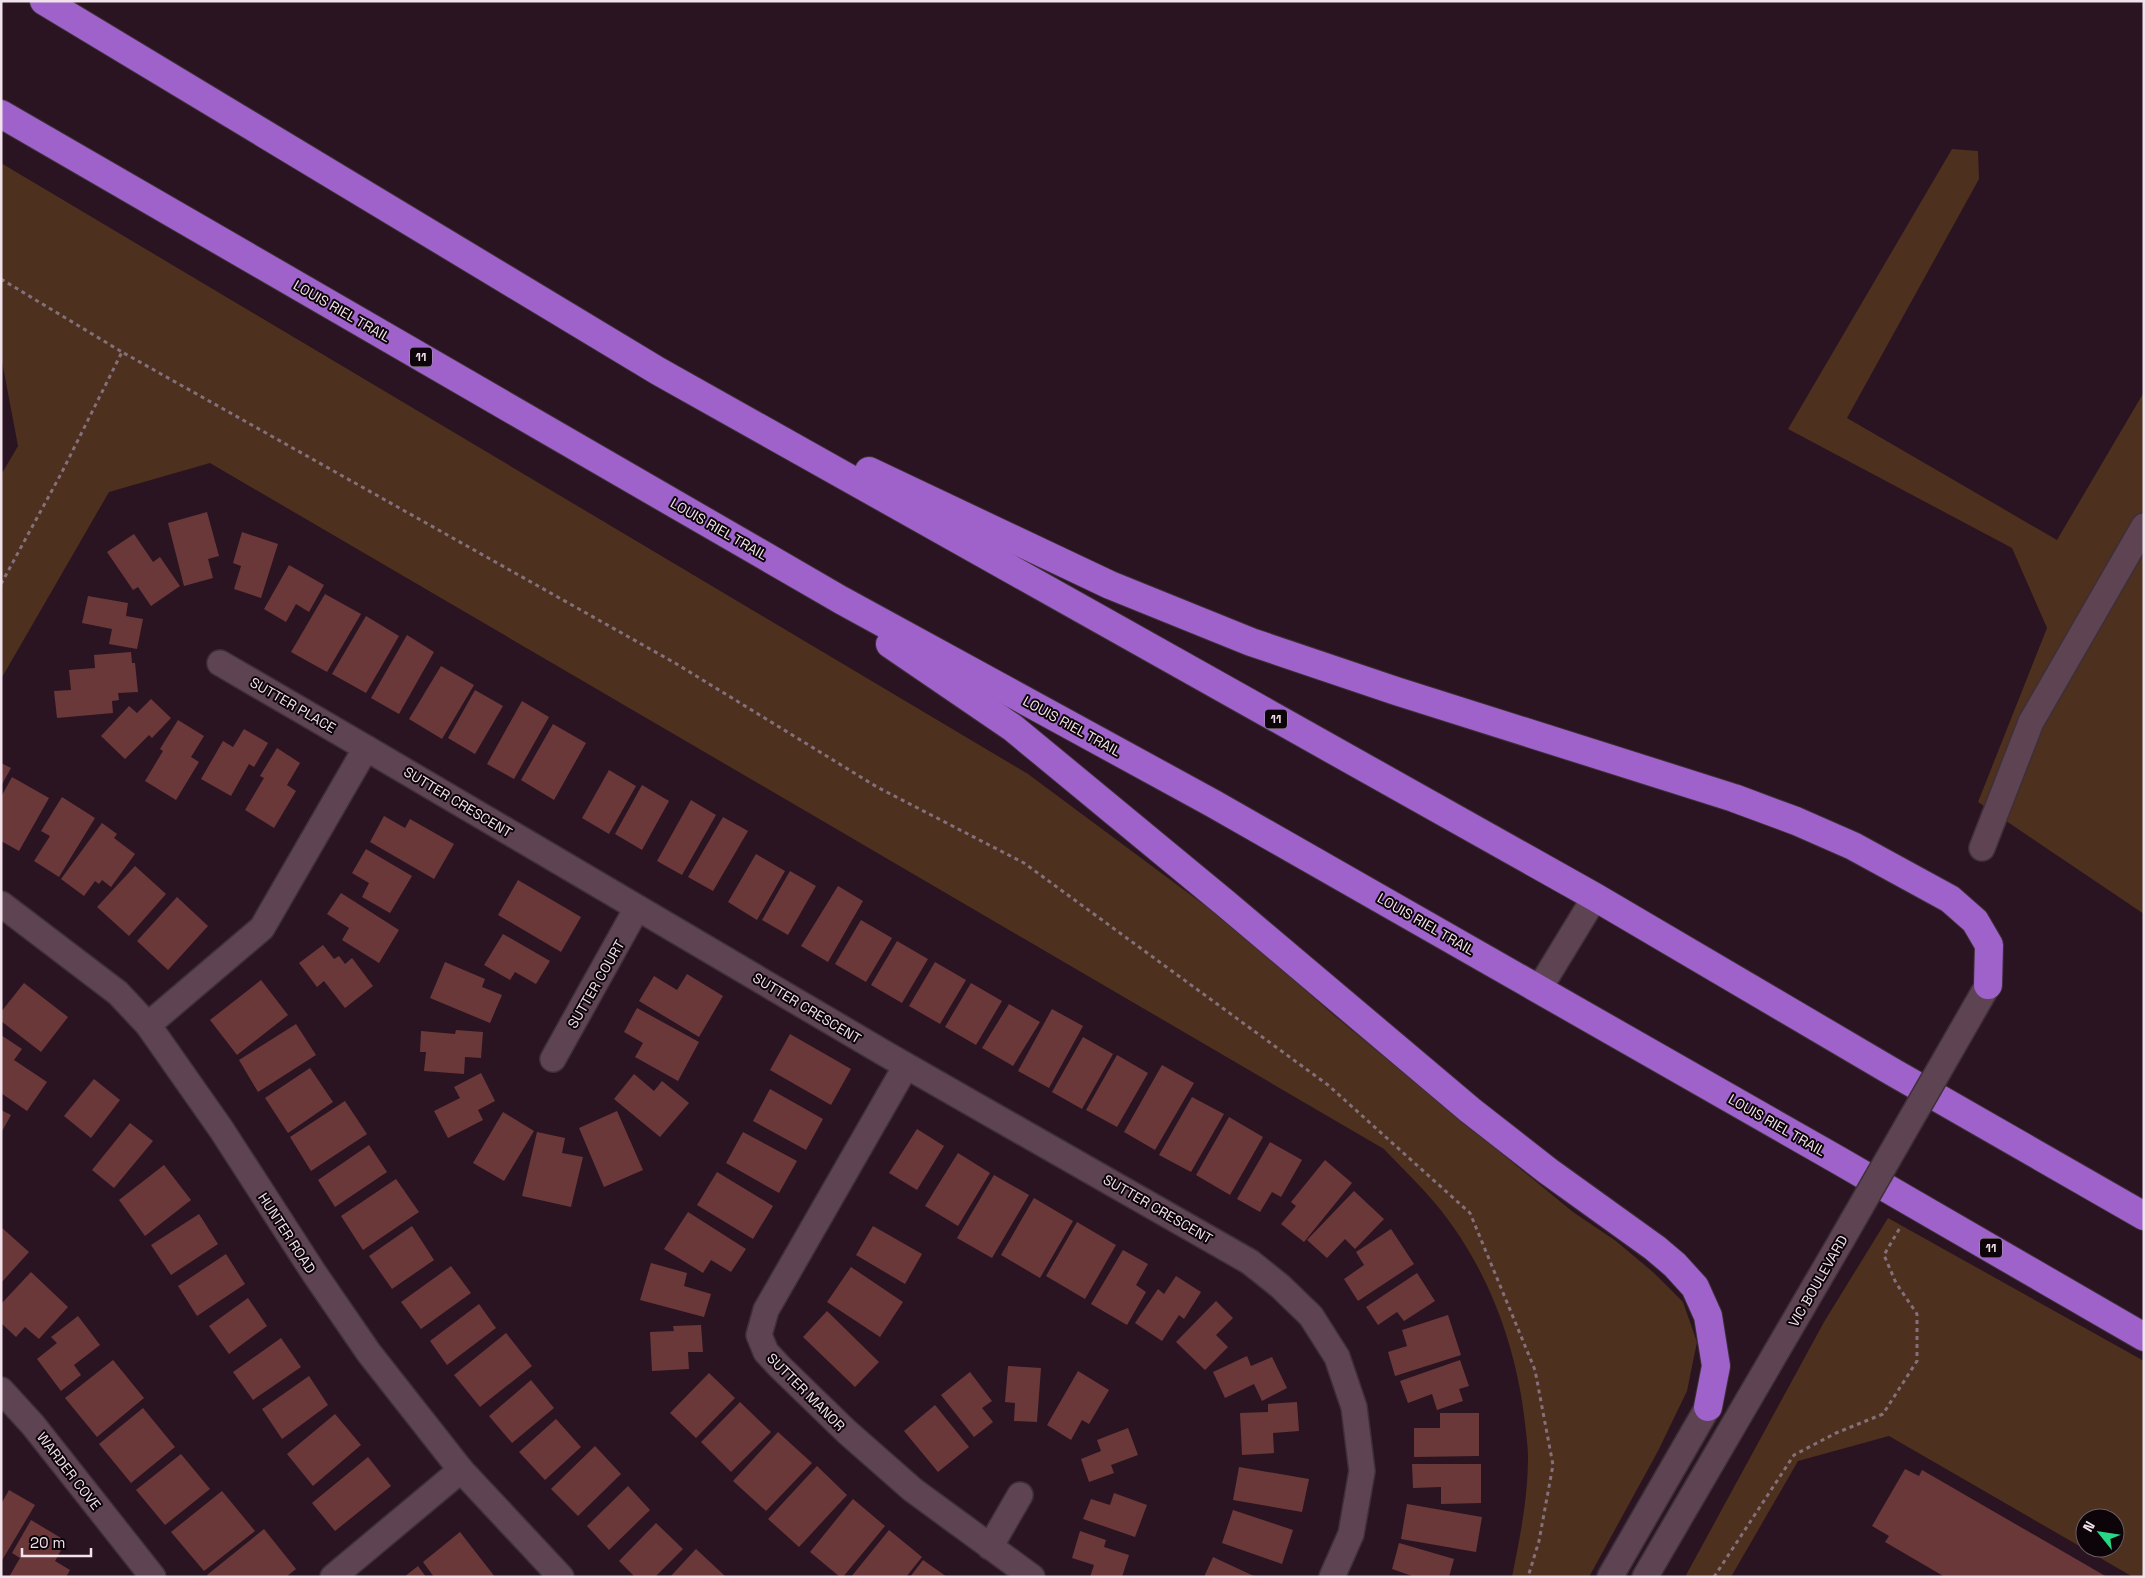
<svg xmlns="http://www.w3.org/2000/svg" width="2145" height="1578" font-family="'Space Grotesk',sans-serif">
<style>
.green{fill:#4d301e;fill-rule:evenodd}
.building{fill:#6b383a}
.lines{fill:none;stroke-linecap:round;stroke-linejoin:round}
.minor-casing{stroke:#3e2f38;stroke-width:28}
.highway-casing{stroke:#3e2f38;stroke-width:30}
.path{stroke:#83707b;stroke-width:3;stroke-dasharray:4 4;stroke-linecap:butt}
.minor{stroke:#5e4453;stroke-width:25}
.highway{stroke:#9e62ca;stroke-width:28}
.minor-bridge-casing{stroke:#3e2f38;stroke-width:28;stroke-linecap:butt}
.minor-bridge{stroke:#5e4453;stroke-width:25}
.labels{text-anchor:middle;stroke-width:4;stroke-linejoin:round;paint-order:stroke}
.shield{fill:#0c0409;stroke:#ad9fa7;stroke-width:1}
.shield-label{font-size:12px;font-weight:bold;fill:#f2e2eb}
.street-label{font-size:14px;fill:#f2e2eb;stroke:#0c0409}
</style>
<rect width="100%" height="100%" fill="#2a1421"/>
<!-- green -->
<g class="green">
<polygon points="1952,149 1978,151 1979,179 1847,418 2057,540 2144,392 2144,914 1978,802 2047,628 2012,548 1788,429"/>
<path d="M1,163L1028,774L1242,933L1330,1012L1416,1083L1573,1212L1616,1241L1654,1273L1683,1302L1697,1342L1687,1391L1658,1451L1589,1577H1512C1520,1537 1528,1498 1528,1457C1528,1446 1526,1434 1525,1423C1516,1343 1486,1263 1434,1202C1418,1183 1401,1167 1384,1149L210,463L109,492L1,679V475L18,446L1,356Z"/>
<path d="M1888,1218L2144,1361V1577H2133L1889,1436L1798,1461L1731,1577H1685L1824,1322ZM2085,1518H2115V1548H2085Z"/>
</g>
<!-- building -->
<g class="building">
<polygon points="207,512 219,556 208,559 213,578 184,586 168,523"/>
<polygon points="242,532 278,544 261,598 234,589 241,566 233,563"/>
<polygon points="134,534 153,562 160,557 180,586 151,606 138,587 133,590 107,552"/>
<polygon points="289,565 324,585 309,612 296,604 286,622 264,609"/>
<polygon points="325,594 361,614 327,672 291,652"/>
<polygon points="88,596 128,603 126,616 143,619 137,649 109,644 112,629 82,623"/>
<polygon points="366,616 399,636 366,693 332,674"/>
<polygon points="407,635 434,652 399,714 371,698"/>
<polygon points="131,652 132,663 135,663 138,692 118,693 119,700 112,701 113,713 57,718 54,691 71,690 69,670 95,668 94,655"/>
<polygon points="441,666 474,685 442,739 409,719"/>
<polygon points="475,690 503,706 475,754 448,738"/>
<polygon points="151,699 171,718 152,738 149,735 125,759 101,736 129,706 137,713"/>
<polygon points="522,701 549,717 514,779 487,764"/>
<polygon points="178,720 204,736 191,757 199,762 176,800 145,781 163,751 160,749"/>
<polygon points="553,724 586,743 554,800 521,780"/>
<polygon points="244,729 268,743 254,767 249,764 231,796 201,779 223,741 233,747"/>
<polygon points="277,748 300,763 287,785 296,791 274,828 245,810 264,778 260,776"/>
<polygon points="1,763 11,768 1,786"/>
<polygon points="609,770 636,786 609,834 582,818"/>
<polygon points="12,777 49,798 19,851 1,841 1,797"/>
<polygon points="642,785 669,801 642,850 615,834"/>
<polygon points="62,797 95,818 59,877 34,861 50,836 41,831"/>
<polygon points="691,800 716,815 682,875 657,861"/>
<polygon points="384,816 405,828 410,819 454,844 434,879 370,842"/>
<polygon points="723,817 748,831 713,891 688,877"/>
<polygon points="102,823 117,834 114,838 135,854 111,887 102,880 99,884 95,881 84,896 61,879"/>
<polygon points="366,849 412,876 390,913 362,897 369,883 352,873"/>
<polygon points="756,854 785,871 757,920 728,902"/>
<polygon points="135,866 166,894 129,936 97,907"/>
<polygon points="790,871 816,886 788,935 762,920"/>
<polygon points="518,880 581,917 561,952 498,915"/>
<polygon points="838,886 863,901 828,962 801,946"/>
<polygon points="341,893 399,930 379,963 342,940 349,928 327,914"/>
<polygon points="177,897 208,926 168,970 137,941"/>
<polygon points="861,920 892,938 866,982 835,964"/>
<polygon points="503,934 550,961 536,984 515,972 510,980 484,965"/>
<polygon points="897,941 928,959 902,1003 871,985"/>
<polygon points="323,945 334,959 339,956 345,964 352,958 373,986 345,1008 324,981 317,987 299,963"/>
<polygon points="445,962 485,979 482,987 502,995 490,1023 430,998"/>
<polygon points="935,962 966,980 940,1024 909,1006"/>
<polygon points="687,974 723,996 699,1037 639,1001 654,976 677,990"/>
<polygon points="261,980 288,1015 237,1055 210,1020"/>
<polygon points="24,983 68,1017 41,1052 1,1021 1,1012"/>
<polygon points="971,983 1002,1001 976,1045 945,1027"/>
<polygon points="1009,1004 1040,1022 1013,1066 982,1048"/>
<polygon points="637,1008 699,1042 678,1081 635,1057 643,1043 624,1032"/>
<polygon points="1052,1009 1083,1026 1049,1088 1018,1071"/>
<polygon points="296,1024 316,1055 258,1092 239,1060"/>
<polygon points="456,1030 483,1032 481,1058 465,1057 464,1074 424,1071 426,1052 420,1052 421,1031 455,1034"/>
<polygon points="790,1034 851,1069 831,1105 770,1070"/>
<polygon points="1,1035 22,1049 14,1060 47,1082 27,1111 1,1093"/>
<polygon points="1083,1037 1113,1054 1082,1109 1052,1092"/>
<polygon points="1117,1055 1148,1073 1117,1127 1086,1110"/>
<polygon points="1162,1065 1194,1083 1155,1150 1124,1132"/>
<polygon points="310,1068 333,1102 288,1133 265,1098"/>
<polygon points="481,1073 495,1101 478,1110 483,1120 448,1138 434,1111 460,1098 454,1087"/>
<polygon points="634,1074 654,1091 662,1081 689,1103 660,1137 614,1099"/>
<polygon points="94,1079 120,1100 91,1138 64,1116"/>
<polygon points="770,1089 823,1119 806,1150 753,1121"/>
<polygon points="1192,1097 1224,1114 1191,1172 1159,1155"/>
<polygon points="345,1101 367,1134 311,1171 290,1137"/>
<polygon points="1,1110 11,1115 1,1133"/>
<polygon points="617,1111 643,1170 604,1187 579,1128"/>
<polygon points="503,1112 534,1131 504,1181 473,1163"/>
<polygon points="1229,1117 1263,1137 1230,1195 1196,1175"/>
<polygon points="130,1123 153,1141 114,1188 92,1170"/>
<polygon points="917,1129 944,1146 917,1190 889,1173"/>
<polygon points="537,1132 565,1138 562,1153 583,1157 571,1207 522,1196"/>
<polygon points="743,1132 797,1161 779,1193 726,1163"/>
<polygon points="1270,1142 1302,1160 1281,1197 1272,1192 1260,1212 1237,1199"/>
<polygon points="369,1145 387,1172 335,1207 318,1180"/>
<polygon points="958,1153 990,1173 958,1226 925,1206"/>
<polygon points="1325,1160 1352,1183 1304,1242 1281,1224 1296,1206 1291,1202"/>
<polygon points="164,1165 191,1200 145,1236 119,1200"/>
<polygon points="717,1172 773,1206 753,1239 697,1205"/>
<polygon points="994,1175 1029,1195 992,1258 957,1238"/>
<polygon points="396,1179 419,1212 363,1250 341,1216"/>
<polygon points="1354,1191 1384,1219 1355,1249 1345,1239 1327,1258 1307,1240"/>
<polygon points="1034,1198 1073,1221 1040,1278 1001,1255"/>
<polygon points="688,1212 746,1249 731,1272 711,1260 703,1273 664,1249"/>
<polygon points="199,1214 218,1244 171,1275 151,1245"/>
<polygon points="1077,1222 1116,1245 1085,1299 1046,1276"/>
<polygon points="412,1226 434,1260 392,1289 369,1256"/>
<polygon points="873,1226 922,1254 905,1284 856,1255"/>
<polygon points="1,1227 29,1252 1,1283"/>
<polygon points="1391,1229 1414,1264 1358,1301 1344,1279 1364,1265 1356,1252"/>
<polygon points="1123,1250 1148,1264 1136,1285 1146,1292 1127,1325 1091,1304"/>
<polygon points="226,1254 245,1284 197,1316 178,1286"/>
<polygon points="651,1263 687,1273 684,1286 711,1294 704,1317 640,1300"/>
<polygon points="451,1266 471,1293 421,1329 401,1302"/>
<polygon points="851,1267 903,1302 880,1337 827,1302"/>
<polygon points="31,1272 68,1307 39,1339 25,1327 16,1337 1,1323 1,1304"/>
<polygon points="1417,1273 1435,1301 1404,1321 1397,1312 1378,1325 1366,1307"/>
<polygon points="1176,1276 1201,1292 1184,1319 1179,1315 1162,1341 1135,1323 1158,1289 1164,1294"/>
<polygon points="248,1298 267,1326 229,1354 209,1326"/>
<polygon points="1216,1301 1233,1318 1216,1335 1228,1347 1205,1370 1176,1342"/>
<polygon points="479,1304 496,1328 447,1365 430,1341"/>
<polygon points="827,1311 879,1362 855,1387 803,1337"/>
<polygon points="1448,1315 1461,1355 1395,1376 1388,1352 1407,1346 1402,1330"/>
<polygon points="78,1316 100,1345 74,1365 81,1375 61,1391 37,1359 57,1343 51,1337"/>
<polygon points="701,1325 703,1352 688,1352 689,1369 652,1371 650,1332 674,1331 673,1326"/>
<polygon points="506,1333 532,1366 480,1407 454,1375"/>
<polygon points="281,1338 301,1367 253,1400 233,1372"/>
<polygon points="1247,1356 1251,1366 1272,1357 1287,1388 1262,1401 1254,1384 1225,1398 1213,1372"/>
<polygon points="113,1360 144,1398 97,1437 65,1398"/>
<polygon points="1460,1360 1469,1386 1459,1389 1463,1401 1437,1410 1432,1394 1408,1403 1400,1381"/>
<polygon points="1008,1366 1041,1368 1037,1422 1014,1421 1015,1403 1005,1402"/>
<polygon points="1078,1371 1109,1390 1089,1424 1082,1420 1071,1440 1047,1425"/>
<polygon points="970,1372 992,1401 982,1408 993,1422 974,1437 941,1395"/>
<polygon points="709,1373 735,1398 696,1438 670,1413"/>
<polygon points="309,1376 328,1405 282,1439 262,1409"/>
<polygon points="531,1380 554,1408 512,1443 489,1416"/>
<polygon points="740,1402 771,1432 731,1472 701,1442"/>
<polygon points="1297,1402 1299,1431 1273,1433 1274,1453 1242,1455 1240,1413 1268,1412 1268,1404"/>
<polygon points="935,1405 969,1447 938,1472 904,1431"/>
<polygon points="143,1408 175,1447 131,1483 99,1444"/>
<polygon points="1440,1413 1479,1413 1479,1456 1414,1457 1414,1428 1440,1428"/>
<polygon points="335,1414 361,1445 313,1486 287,1454"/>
<polygon points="556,1419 581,1447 545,1480 519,1452"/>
<polygon points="1128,1428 1138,1455 1111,1465 1114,1473 1089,1482 1081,1459 1101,1451 1097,1440"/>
<polygon points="778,1432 812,1463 766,1511 733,1481"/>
<polygon points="595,1446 621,1474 578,1516 551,1489"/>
<polygon points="181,1454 210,1489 165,1525 136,1490"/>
<polygon points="368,1457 391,1486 335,1531 312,1503"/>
<polygon points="1412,1464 1481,1464 1481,1503 1441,1504 1441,1487 1413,1488"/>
<polygon points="817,1466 847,1495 799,1547 768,1519"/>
<polygon points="1239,1467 1309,1479 1302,1512 1233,1500"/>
<polygon points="1905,1469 1919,1476 1922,1470 2107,1577 1945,1577 1885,1542 1889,1536 1872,1526"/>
<polygon points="628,1486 650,1510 609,1550 587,1526"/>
<polygon points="9,1490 35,1505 1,1562 1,1504"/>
<polygon points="222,1491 255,1531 204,1571 171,1532"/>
<polygon points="1114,1493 1147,1505 1135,1537 1083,1519 1091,1499 1110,1505"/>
<polygon points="853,1499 885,1526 843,1577 840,1577 810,1552"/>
<polygon points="1407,1504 1482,1517 1476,1552 1401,1539"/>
<polygon points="1233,1510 1293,1530 1282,1564 1222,1543"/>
<polygon points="31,1520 66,1541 55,1561 70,1570 66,1577 9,1577 20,1558 12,1553"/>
<polygon points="656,1523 683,1549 655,1577 635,1577 619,1561"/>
<polygon points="264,1529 296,1569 286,1577 208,1577 207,1575"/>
<polygon points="889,1530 922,1557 906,1577 851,1577"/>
<polygon points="1080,1531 1106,1540 1104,1547 1129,1555 1122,1577 1090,1577 1094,1565 1072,1558"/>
<polygon points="460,1532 495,1577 434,1577 423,1562"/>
<polygon points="1399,1543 1454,1559 1449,1577 1415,1577 1392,1569"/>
<polygon points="696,1549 725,1576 724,1577 670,1577"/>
<polygon points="1213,1557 1256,1577 1204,1577"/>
<polygon points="923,1560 947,1577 910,1577"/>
<polygon points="418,1566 426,1577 404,1577"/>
</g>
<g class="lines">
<defs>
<g id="minor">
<polyline points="220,663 366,748"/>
<polyline points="1982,848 2031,722 2144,526"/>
<polyline points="1,904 118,993 148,1025 221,1129 314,1273 369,1353 461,1470 561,1577"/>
<polyline points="1539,989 1595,897"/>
<polyline points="148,1025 262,928 366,748 884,1053 1250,1262 1280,1286 1311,1316 1337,1357 1354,1407 1362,1471 1351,1534 1332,1577"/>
<polyline points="1961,1032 1988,985"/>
<polyline points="553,1059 637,908"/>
<polyline points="906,1066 766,1310 759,1335 766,1352 780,1367 847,1432 913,1490 1032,1577"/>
<polyline points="1,1390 33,1425 153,1577"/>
<polyline points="990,1547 1020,1495"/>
<polyline points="333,1577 461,1470"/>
<polyline points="1610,1577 1708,1407"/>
<polyline points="1645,1577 1841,1241"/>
</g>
<g id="highway">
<polyline points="44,1 658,371 1595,897 1891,1071 2144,1216"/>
<polyline points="1,114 841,600 1214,804 1838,1160 2144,1337"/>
<polyline points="869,471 1110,585 1251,642 1396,691 1734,798 1796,821 1853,846 1950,899 1975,921 1989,945 1988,985"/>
<polyline points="890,644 1013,728 1225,903 1470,1110 1548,1171 1655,1248 1675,1265 1695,1287 1708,1316 1716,1366 1708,1407"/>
</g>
</defs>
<!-- minor casing -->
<use href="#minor" class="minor-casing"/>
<!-- highway casing -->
<use href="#highway" class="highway-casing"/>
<!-- path -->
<g class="path">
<polyline points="1,279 122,352"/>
<polyline points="1,584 62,472 122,352 675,663 877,787 1024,863 1328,1085 1470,1213 1535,1370 1553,1465 1539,1541 1528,1577"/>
<polyline points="1714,1577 1794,1455 1836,1433 1883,1414 1917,1361 1917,1314 1896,1283 1884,1255 1901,1226"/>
</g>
<!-- minor -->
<use href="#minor" class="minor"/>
<!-- highway -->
<use href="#highway" class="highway"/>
<defs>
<polyline id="minor-bridge" points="1841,1241 1961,1032"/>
</defs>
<!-- minor-bridge casing -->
<use href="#minor-bridge" class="minor-bridge-casing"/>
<!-- minor-bridge -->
<use href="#minor-bridge" class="minor-bridge"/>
</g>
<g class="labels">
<!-- shield labels -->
<g class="shield">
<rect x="410" y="347.5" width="22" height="19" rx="4"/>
<rect x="1265" y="709.5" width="22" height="19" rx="4"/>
<rect x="1980" y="1238.5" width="22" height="19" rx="4"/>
</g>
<g class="shield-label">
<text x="421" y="361">11</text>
<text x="1276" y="723">11</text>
<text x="1991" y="1252">11</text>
</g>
<!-- street labels -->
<g class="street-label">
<text transform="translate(342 311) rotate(30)" y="5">LOUIS RIEL TRAIL</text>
<text transform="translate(719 529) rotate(30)" y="5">LOUIS RIEL TRAIL</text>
<text transform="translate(293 705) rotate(30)" y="5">SUTTER PLACE</text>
<text transform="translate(1072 726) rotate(29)" y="5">LOUIS RIEL TRAIL</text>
<text transform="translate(458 802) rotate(31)" y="5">SUTTER CRESCENT</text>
<text transform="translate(1426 924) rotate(30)" y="5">LOUIS RIEL TRAIL</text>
<text transform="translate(596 984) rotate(-60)" y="5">SUTTER COURT</text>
<text transform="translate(807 1008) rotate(31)" y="5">SUTTER CRESCENT</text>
<text transform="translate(1777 1125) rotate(30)" y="5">LOUIS RIEL TRAIL</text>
<text transform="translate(1158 1209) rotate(30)" y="5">SUTTER CRESCENT</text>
<text transform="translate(287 1233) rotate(57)" y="5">HUNTER ROAD</text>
<text transform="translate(1818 1281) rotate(-60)" y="5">VIC BOULEVARD</text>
<text transform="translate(806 1392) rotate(45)" y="5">SUTTER MANOR</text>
<text transform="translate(69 1471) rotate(52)" y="5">WARDER COVE</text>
</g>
</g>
<!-- border -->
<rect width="2145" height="1578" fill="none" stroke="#f2e2eb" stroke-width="5"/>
<!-- north arrow -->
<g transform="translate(2100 1533) rotate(300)"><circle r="24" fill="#0c0409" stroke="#685d63"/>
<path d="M0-4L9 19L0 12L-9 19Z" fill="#29d885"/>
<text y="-8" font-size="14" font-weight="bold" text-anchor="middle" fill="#f2e2eb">N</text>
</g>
<!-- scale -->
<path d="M22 1548v8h69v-8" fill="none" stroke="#f2e2eb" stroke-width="2.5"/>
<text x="30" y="1548" font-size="15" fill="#f2e2eb" stroke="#0c0409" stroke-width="4" paint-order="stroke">20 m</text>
</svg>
